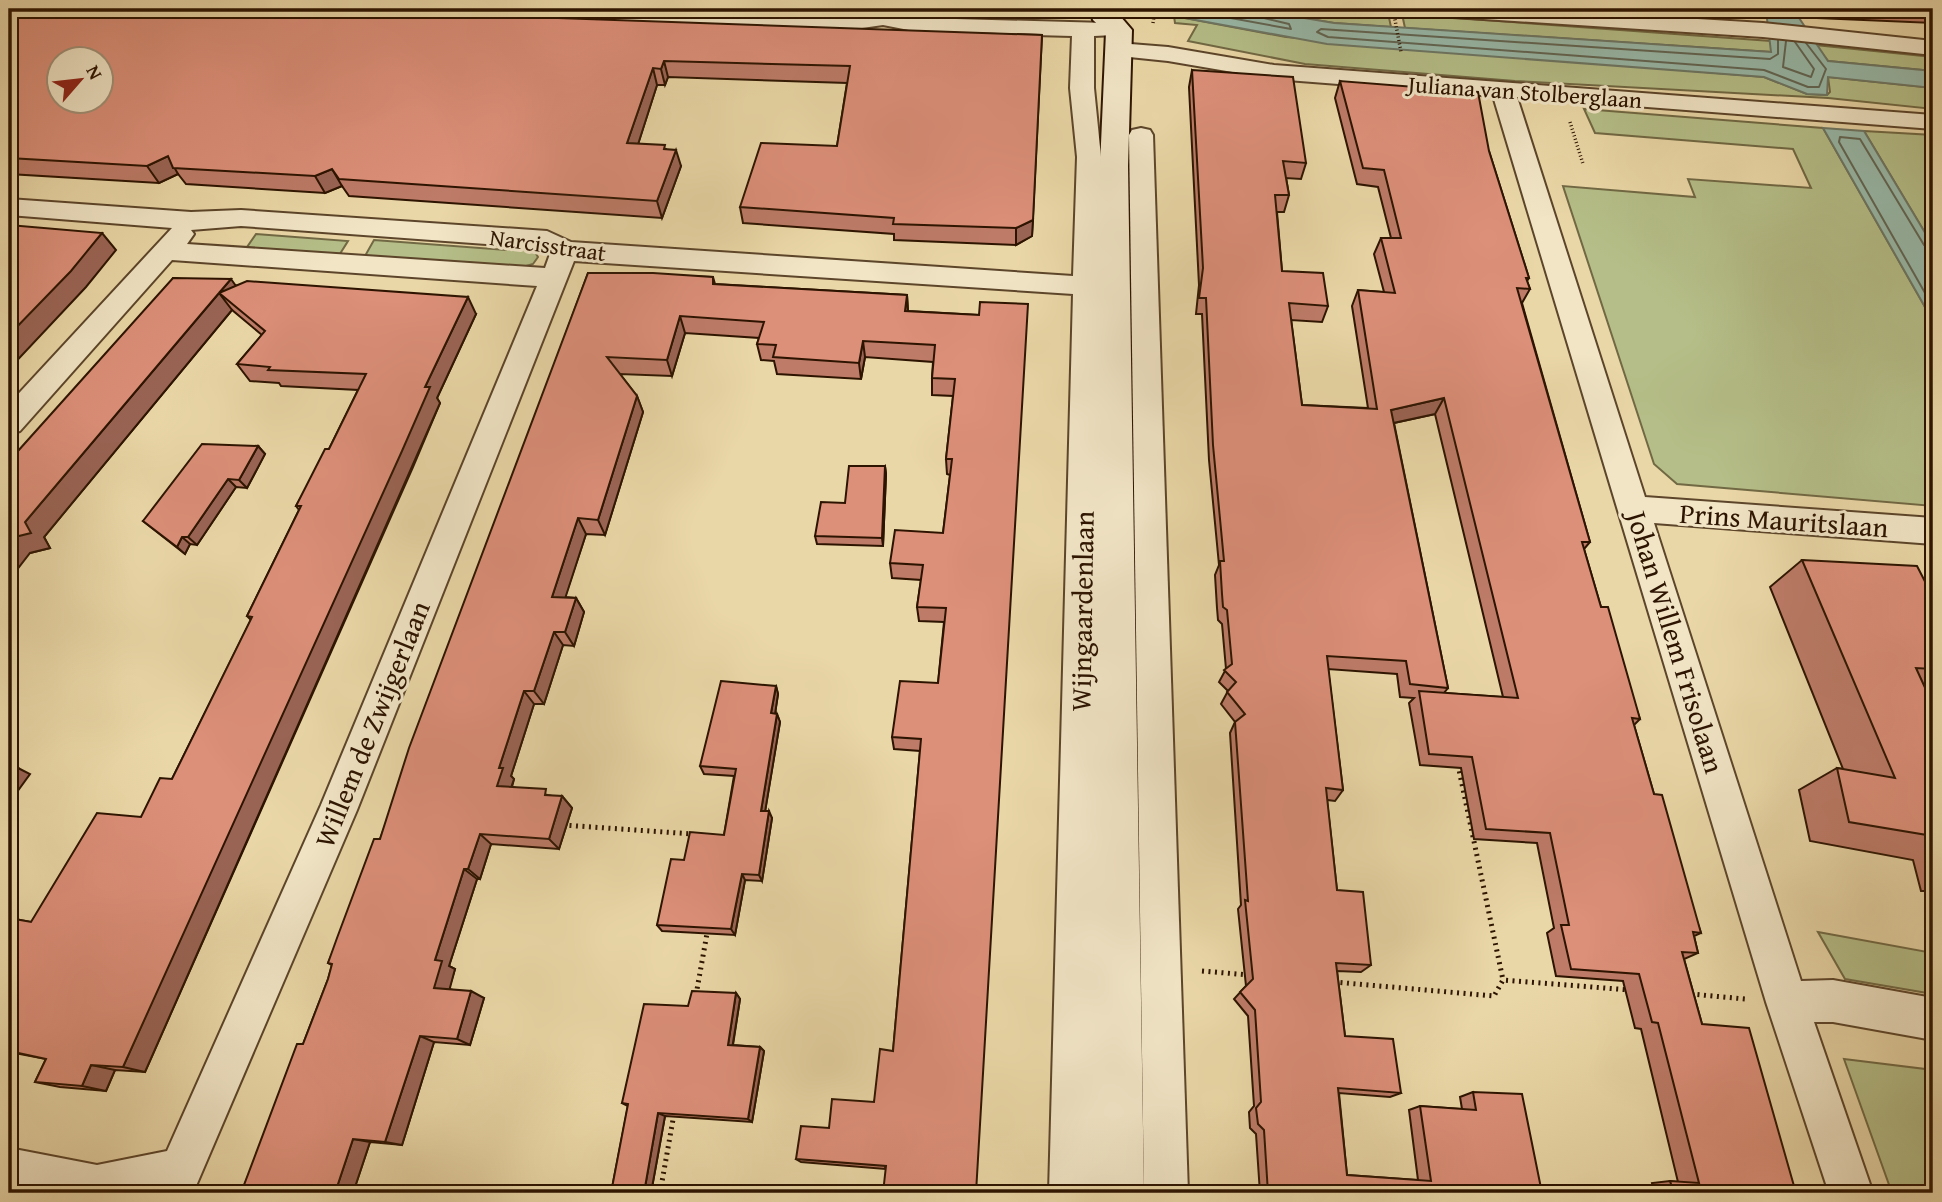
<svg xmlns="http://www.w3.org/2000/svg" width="1942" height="1202" font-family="'Gentium Book Plus',serif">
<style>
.green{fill:#b5be88;stroke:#716944;stroke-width:2}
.water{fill:#98b9a9;stroke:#6d7765;stroke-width:2}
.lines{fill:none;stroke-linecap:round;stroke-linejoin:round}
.shore{stroke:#626654;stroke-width:2}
.minor-casing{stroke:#5c452a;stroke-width:4}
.secondary-casing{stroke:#2d1400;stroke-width:4}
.path-far1{stroke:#2d1400;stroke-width:3.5;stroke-dasharray:1 2.5;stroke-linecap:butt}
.path{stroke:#2d1400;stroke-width:5;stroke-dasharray:2 4.5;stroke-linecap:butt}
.minor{fill:#f1e5c6;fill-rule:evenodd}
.secondary{fill:#f1e5c6;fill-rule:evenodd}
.wall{fill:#bd7b68;stroke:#2d1400;stroke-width:2;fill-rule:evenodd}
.shaded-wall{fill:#9a6455;stroke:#2d1400;stroke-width:2}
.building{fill:#dc8f79;stroke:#2d1400;stroke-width:2;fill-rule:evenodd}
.labels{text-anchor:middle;stroke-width:6;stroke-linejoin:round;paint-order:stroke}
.far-street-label{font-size:23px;fill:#2d1400;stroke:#f1e5c6}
.street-label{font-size:28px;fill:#2d1400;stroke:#f1e5c6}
</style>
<rect width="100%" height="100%" fill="#ead7a7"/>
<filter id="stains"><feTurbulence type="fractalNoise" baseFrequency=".00286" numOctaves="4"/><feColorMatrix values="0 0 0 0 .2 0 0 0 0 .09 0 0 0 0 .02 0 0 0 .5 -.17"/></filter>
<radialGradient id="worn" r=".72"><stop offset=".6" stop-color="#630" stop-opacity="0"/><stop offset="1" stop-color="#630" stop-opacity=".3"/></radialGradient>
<!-- green -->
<g class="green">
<polygon points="945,9 1071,9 1070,18 945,14"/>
<polygon points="1251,9 1382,9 1388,13 1391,27 1334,23"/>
<polygon points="1402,14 1771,41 1772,52 1405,28"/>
<polygon points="1174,16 1286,37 1764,77 1807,94 1827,95 1830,92 1828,77 1933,88 1933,109 1828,98 1515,81 1305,64 1188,41 1197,25 1175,23"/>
<polygon points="1815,45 1933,57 1933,71 1828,61"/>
<polygon points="1584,109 1823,128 1933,321 1933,506 1677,484 1654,464 1563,186 1695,197 1688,179 1811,188 1793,149 1595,133"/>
<polygon points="1864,131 1933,135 1933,246"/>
<polygon points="256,234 348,241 338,257 245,250"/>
<polygon points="374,240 506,250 507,244 531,246 538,257 533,264 519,268 365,256"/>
<polygon points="1818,932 1933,953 1933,994 1845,979"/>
<polygon points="1844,1059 1933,1070 1933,1193 1892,1193"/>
</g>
<!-- water -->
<g class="water">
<polygon points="1174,9 1251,9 1334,23 1771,52 1767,19 1761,9 1793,9 1828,61 1933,71 1933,88 1828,77 1827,95 1807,94 1764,77 1327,44 1174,16"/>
<polygon points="1823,128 1864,131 1933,246 1933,321"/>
</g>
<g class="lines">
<!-- shore -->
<g class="shore">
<polyline points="1181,9 1291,29 1289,24 1264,18 1260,9"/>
<polyline points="1778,40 1778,54 1770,59 1321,29 1317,32 1328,37 1764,70 1808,87 1819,87 1826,69 1806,43"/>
<polyline points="1786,41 1783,67 1811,77 1814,69 1795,42"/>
<polyline points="1933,248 1924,245 1860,139 1840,137 1839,142 1933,307"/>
</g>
<defs>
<g id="minor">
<path d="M398,9H447C439,20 406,20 398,9Z"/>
<path d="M460,9H641L848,16L883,12L920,18L1106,23L1117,30L1114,35L1094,36V88L1101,157L1093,1193H1049L1073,294L574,261L357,810L193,1193L9,1192V1148L97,1165L167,1151L321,805L537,286L172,260L20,431L9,434V404L172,228L9,215V199L191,212L241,210L547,231L571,242L1073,276L1077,157L1070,88L1072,36L919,32L883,25L848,30L471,16ZM241,226L541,248L550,254L545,268L187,244L194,234L191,230Z"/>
<polygon points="1426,9 1535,9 1763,23 1933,41 1933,55 1763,37 1437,16"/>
<polygon points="1118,43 1168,47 1274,65 1933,115 1933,129 1517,97 1645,497 1933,518 1933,544 1654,523 1801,981 1833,980 1933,998 1933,1040 1833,1022 1814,1022 1873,1193 1829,1193 1766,1002 1493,96 1274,79 1168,61 1110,55 1107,50"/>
<polygon points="1141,128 1150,130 1153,135 1188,1193 1144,1193 1129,135 1132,130"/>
</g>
<polygon id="secondary" points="1090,9 1114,9 1132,30 1128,166 1144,1193 1092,1193 1100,166 1106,32 1093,20"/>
</defs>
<!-- minor casing -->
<use href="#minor" class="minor-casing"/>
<!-- secondary casing -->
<use href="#secondary" class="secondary-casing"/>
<!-- path-far1 -->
<g class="path-far1">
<polyline points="1393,9 1401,52"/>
<polyline points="1153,23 1155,9"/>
<polyline points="1570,122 1583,164"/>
</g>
<!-- path -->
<g class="path">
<polyline points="1458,765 1503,980"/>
<polyline points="563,825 693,834"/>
<polyline points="1202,971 1249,975"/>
<polyline points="1334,982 1494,996 1503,980 1630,990"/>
<polyline points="1691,994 1745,999"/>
<polyline points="696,995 708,928"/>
<polyline points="660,1193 674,1114"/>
</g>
<!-- minor -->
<use href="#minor" class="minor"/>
<!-- secondary -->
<use href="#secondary" class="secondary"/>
</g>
<!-- wall -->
<g class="wall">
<polygon points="9,9 1042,35 1032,236 1016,245 894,240 894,234 743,223 740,207 837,146 847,83 668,77 665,85 657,85 638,144 666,149 681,166 662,218 349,196 342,186 325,193 186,184 178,174 159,183 9,174"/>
<polygon points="1808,9 1933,9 1933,23 1817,18"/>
<path d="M1192,70L1306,163L1301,179L1286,178L1289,195L1284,212H1277L1282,271L1328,306L1322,322L1291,320L1302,405L1368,408L1352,306L1358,290L1384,292L1374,254L1381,238H1391L1378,187L1357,184L1335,98L1340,81L1489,151L1529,278L1527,281L1530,289L1522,303L1590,542L1584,549L1601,607L1640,719L1634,725L1654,794L1701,933L1694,936L1698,953L1684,959L1702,1024L1796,1193H1654L1652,1183L1670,1181L1678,1182L1641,1029L1635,1028L1623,981L1556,976L1547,933L1554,928L1537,843L1474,839L1461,768L1420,765L1409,703L1414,698L1400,697L1397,674L1328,669L1343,790L1335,801L1327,800L1337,890L1371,965L1361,972L1337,971L1345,1036L1401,1093L1390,1097L1339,1093L1347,1175L1418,1180L1409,1110L1420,1106L1462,1109L1460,1097L1473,1092L1542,1193H1260L1256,1134L1250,1128L1249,1112L1254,1106L1248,1016L1234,999L1246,986L1238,909L1241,905L1230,733L1235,722L1221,704L1228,691L1219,682L1226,669L1222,624L1218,620L1217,608L1215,575L1219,565L1209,460L1202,314H1196L1199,285L1189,87ZM1435,414L1503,697L1444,693L1448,688L1394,423Z"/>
<polygon points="588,273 713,277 715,284 907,295 908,311 979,315 885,1169 801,1162 796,1159 829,1128 874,1102 893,1051 920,751 894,749 892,737 938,683 944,622 919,621 917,607 921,580 892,578 890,563 943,533 950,475 947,474 946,459 953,396 932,395 932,378 933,362 865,357 861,379 777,374 774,361 761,360 757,344 759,338 685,333 672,376 620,374 637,396 643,412 605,535 586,534 565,597 576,598 584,612 574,646 563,645 544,704 534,704 511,776 514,779 512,787 552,796 562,796 572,808 559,849 491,844 480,879 477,879 449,966 455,969 449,989 484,998 470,1045 434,1042 402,1145 370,1142 353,1193 241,1193 303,1044 328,979 332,965 328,963 380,839"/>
<polygon points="173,278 476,314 437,398 440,403 413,467 145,1072 115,1070 106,1091 60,1087 35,1082 46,1059 9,1052 9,918 31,922 141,817 172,779 251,620 247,616 299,510 296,506 329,449 358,390 281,386 279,383 250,381 237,364 262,335 232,310 44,537 50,548 30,553"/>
<polygon points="258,446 265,454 247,488 236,487 197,545 190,544 185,554 143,521"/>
<polygon points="885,466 886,474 883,546 817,544 815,536 845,503"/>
<polygon points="1802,560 1933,597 1933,693 1929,695 1933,705 1933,891 1921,891 1913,860 1810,841 1799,790 1837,768 1843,769 1770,587"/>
<polygon points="776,686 778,694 775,713 777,714 780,722 765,811 772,818 762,881 745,880 735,935 662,931 657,925 684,860 724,835 734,776 704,774 700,766"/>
<polygon points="736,993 740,999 733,1045 760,1047 764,1051 752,1122 665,1116 651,1193 611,1193 628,1106 622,1103 688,1006"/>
</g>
<!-- shaded-wall -->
<g class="shaded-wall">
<polygon points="664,61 668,77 665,85 661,69"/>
<polygon points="653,68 657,85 633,160 627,143"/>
<polygon points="676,150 681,166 662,218 657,201"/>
<polygon points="168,156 178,174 159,183 147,166"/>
<polygon points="332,169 342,186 325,193 315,176"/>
<polygon points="1033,220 1032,236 1016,245 1016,228"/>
<polygon points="102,233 116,250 86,287 9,369 9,335"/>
<polygon points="231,279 243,296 219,293"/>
<polygon points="219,293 232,310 44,537 50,548 30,553 9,580 9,541"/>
<polygon points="907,295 908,312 905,311"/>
<polygon points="468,297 476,314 437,398 440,403 145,1072 123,1067 425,387"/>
<polygon points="680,316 685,333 672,376 667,360"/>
<polygon points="863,341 865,357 861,379 859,363"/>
<polygon points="637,396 643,412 605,535 598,520"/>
<polygon points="1444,398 1435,414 1384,425 1391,410"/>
<polygon points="258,446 265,454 247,488 239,480"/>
<polygon points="885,466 886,474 883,546 882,538"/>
<polygon points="228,479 236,487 197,545 188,537"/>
<polygon points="578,518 586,534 561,611 552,597"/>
<polygon points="182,537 190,544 185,554 177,547"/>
<polygon points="576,598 584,612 574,646 565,632"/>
<polygon points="554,632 563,645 544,704 534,691"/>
<polygon points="776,686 778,694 774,721 771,713"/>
<polygon points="524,691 534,704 511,776 514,779 508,797 497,786 499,768"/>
<polygon points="777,714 780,722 764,818 761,811"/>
<polygon points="18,768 30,774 9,803 9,781"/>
<polygon points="562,796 572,808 559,849 549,839"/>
<polygon points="769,811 772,818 762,881 759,875"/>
<polygon points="480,834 491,844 480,879 468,869"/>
<polygon points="464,869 477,879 449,966 455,969 448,995 434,988 435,960"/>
<polygon points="742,874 745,880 735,935 731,929"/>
<polygon points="471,991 484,998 470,1045 457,1039"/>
<polygon points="736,993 740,999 732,1049 728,1045"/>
<polygon points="420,1036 434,1042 402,1145 385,1142"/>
<polygon points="760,1047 764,1051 752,1122 748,1119"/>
<polygon points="91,1065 115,1070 106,1091 82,1086"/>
<polygon points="658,1113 665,1116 651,1193 644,1193"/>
<polygon points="353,1139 370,1142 353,1193 335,1193"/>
</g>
<!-- building -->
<g class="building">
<path d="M9,9H158L500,16L1042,35L1033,220L1016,228L893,224L894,218L740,207L761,143L837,146L850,66L664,61L661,69L653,68L627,143L665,145L664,149L676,150L657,201L339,179L332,169L315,176L173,168L168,156L147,166L9,158ZM60,60H102V102H60Z"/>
<polygon points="1192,70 1293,77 1306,163 1283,161 1289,195 1275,195 1282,271 1323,273 1328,306 1289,303 1302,405 1377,409 1358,290 1395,293 1381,238 1401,238 1384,170 1363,168 1340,81 1478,92 1489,151 1529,278 1526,278 1530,289 1517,288 1590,542 1582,542 1601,607 1608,607 1640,719 1632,718 1654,794 1662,795 1701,933 1693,932 1698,953 1682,952 1702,1024 1749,1028 1796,1193 1674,1193 1670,1181 1699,1183 1658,1023 1652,1022 1639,974 1571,969 1561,925 1569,925 1550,833 1486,829 1472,757 1429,754 1419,691 1518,698 1444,398 1391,410 1448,688 1410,684 1406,661 1327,656 1343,790 1326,788 1337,890 1363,892 1371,965 1336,963 1345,1036 1393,1039 1401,1093 1338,1088 1347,1175 1431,1181 1420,1106 1476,1110 1473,1092 1522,1094 1542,1193 1268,1193 1264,1130 1258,1124 1256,1108 1261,1102 1255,1010 1240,992 1253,979 1245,900 1248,901 1235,722 1245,714 1227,692 1236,682 1224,670 1232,664 1227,610 1223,607 1222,594 1220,561 1224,561 1213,445 1206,298 1199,298 1203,268"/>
<polygon points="9,225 102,233 71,271 9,335"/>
<polygon points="588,273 653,273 713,277 713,284 907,295 905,311 979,315 980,302 1028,304 976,1193 883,1193 886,1166 796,1159 801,1126 829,1128 832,1099 874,1102 880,1049 893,1051 921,739 892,737 900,681 938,683 946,608 917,607 923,565 890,563 895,530 943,533 952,459 946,459 955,379 932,378 935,345 863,341 859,363 773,357 776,345 757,344 764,322 680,316 667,360 607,357 637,396 598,520 578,518 552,597 576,598 565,632 554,632 534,691 524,691 499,768 503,768 497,786 546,789 545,795 562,796 549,839 480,834 468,869 464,869 435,960 442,961 434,988 471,991 457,1039 420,1036 385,1142 353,1139 335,1193 241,1193 297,1044 303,1044 328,979 332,964 328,963 337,938 374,839 380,839 409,748"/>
<polygon points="173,278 231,279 219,293 247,281 468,297 425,387 430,387 402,451 123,1067 91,1065 82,1086 35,1082 46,1059 9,1051 9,918 31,922 97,813 141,817 160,778 172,779 252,617 247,616 301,506 296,506 325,449 329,449 366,374 268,370 270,367 237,364 265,331 219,293 25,522 31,533 11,538 9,541 9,461"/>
<polygon points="202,444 258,446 239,480 228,479 188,537 182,537 177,547 143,521"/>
<polygon points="849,466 885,466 882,538 815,536 821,502 845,503"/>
<polygon points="1802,560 1917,566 1933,597 1933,669 1916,668 1933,705 1933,836 1849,822 1837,768 1895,778"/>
<polygon points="721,681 776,686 771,713 777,714 761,811 769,811 759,875 742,874 731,929 657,925 671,859 684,860 690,832 724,835 736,769 700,766"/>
<polygon points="9,766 18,768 9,781"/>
<polygon points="692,991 736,993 728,1045 760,1047 748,1119 658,1113 644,1193 611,1193 628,1104 622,1103 644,1004 688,1006"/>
</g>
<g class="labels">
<!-- far-street labels -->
<g class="far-street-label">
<text transform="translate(1525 92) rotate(4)" y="8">Juliana van Stolberglaan</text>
<text transform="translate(548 245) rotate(8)" y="8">Narcisstraat</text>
</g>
<!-- street labels -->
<g class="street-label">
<text transform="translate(1784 520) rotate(4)" y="10">Prins Mauritslaan</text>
<text transform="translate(1082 611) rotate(-89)" y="10">Wijngaardenlaan</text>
<text transform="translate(1676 642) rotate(73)" y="10">Johan Willem Frisolaan</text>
<text transform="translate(372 724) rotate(-68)" y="10">Willem de Zwijgerlaan</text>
</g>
</g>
<!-- margin -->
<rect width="1942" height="1202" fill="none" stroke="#ead7a7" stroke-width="35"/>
<rect x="10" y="10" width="1921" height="1181" fill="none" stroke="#2d1400" stroke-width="3.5"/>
<rect x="18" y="18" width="1907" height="1167" fill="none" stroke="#2d1400" stroke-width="2"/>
<!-- north arrow -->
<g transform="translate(80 80) rotate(62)"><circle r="33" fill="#f1e5c6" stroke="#a39177" stroke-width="2"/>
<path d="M0-5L12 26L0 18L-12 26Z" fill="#8f2418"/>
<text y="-10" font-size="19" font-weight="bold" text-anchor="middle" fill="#2d1400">N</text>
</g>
<rect width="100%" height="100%" filter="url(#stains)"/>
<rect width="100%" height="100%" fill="url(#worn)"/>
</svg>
